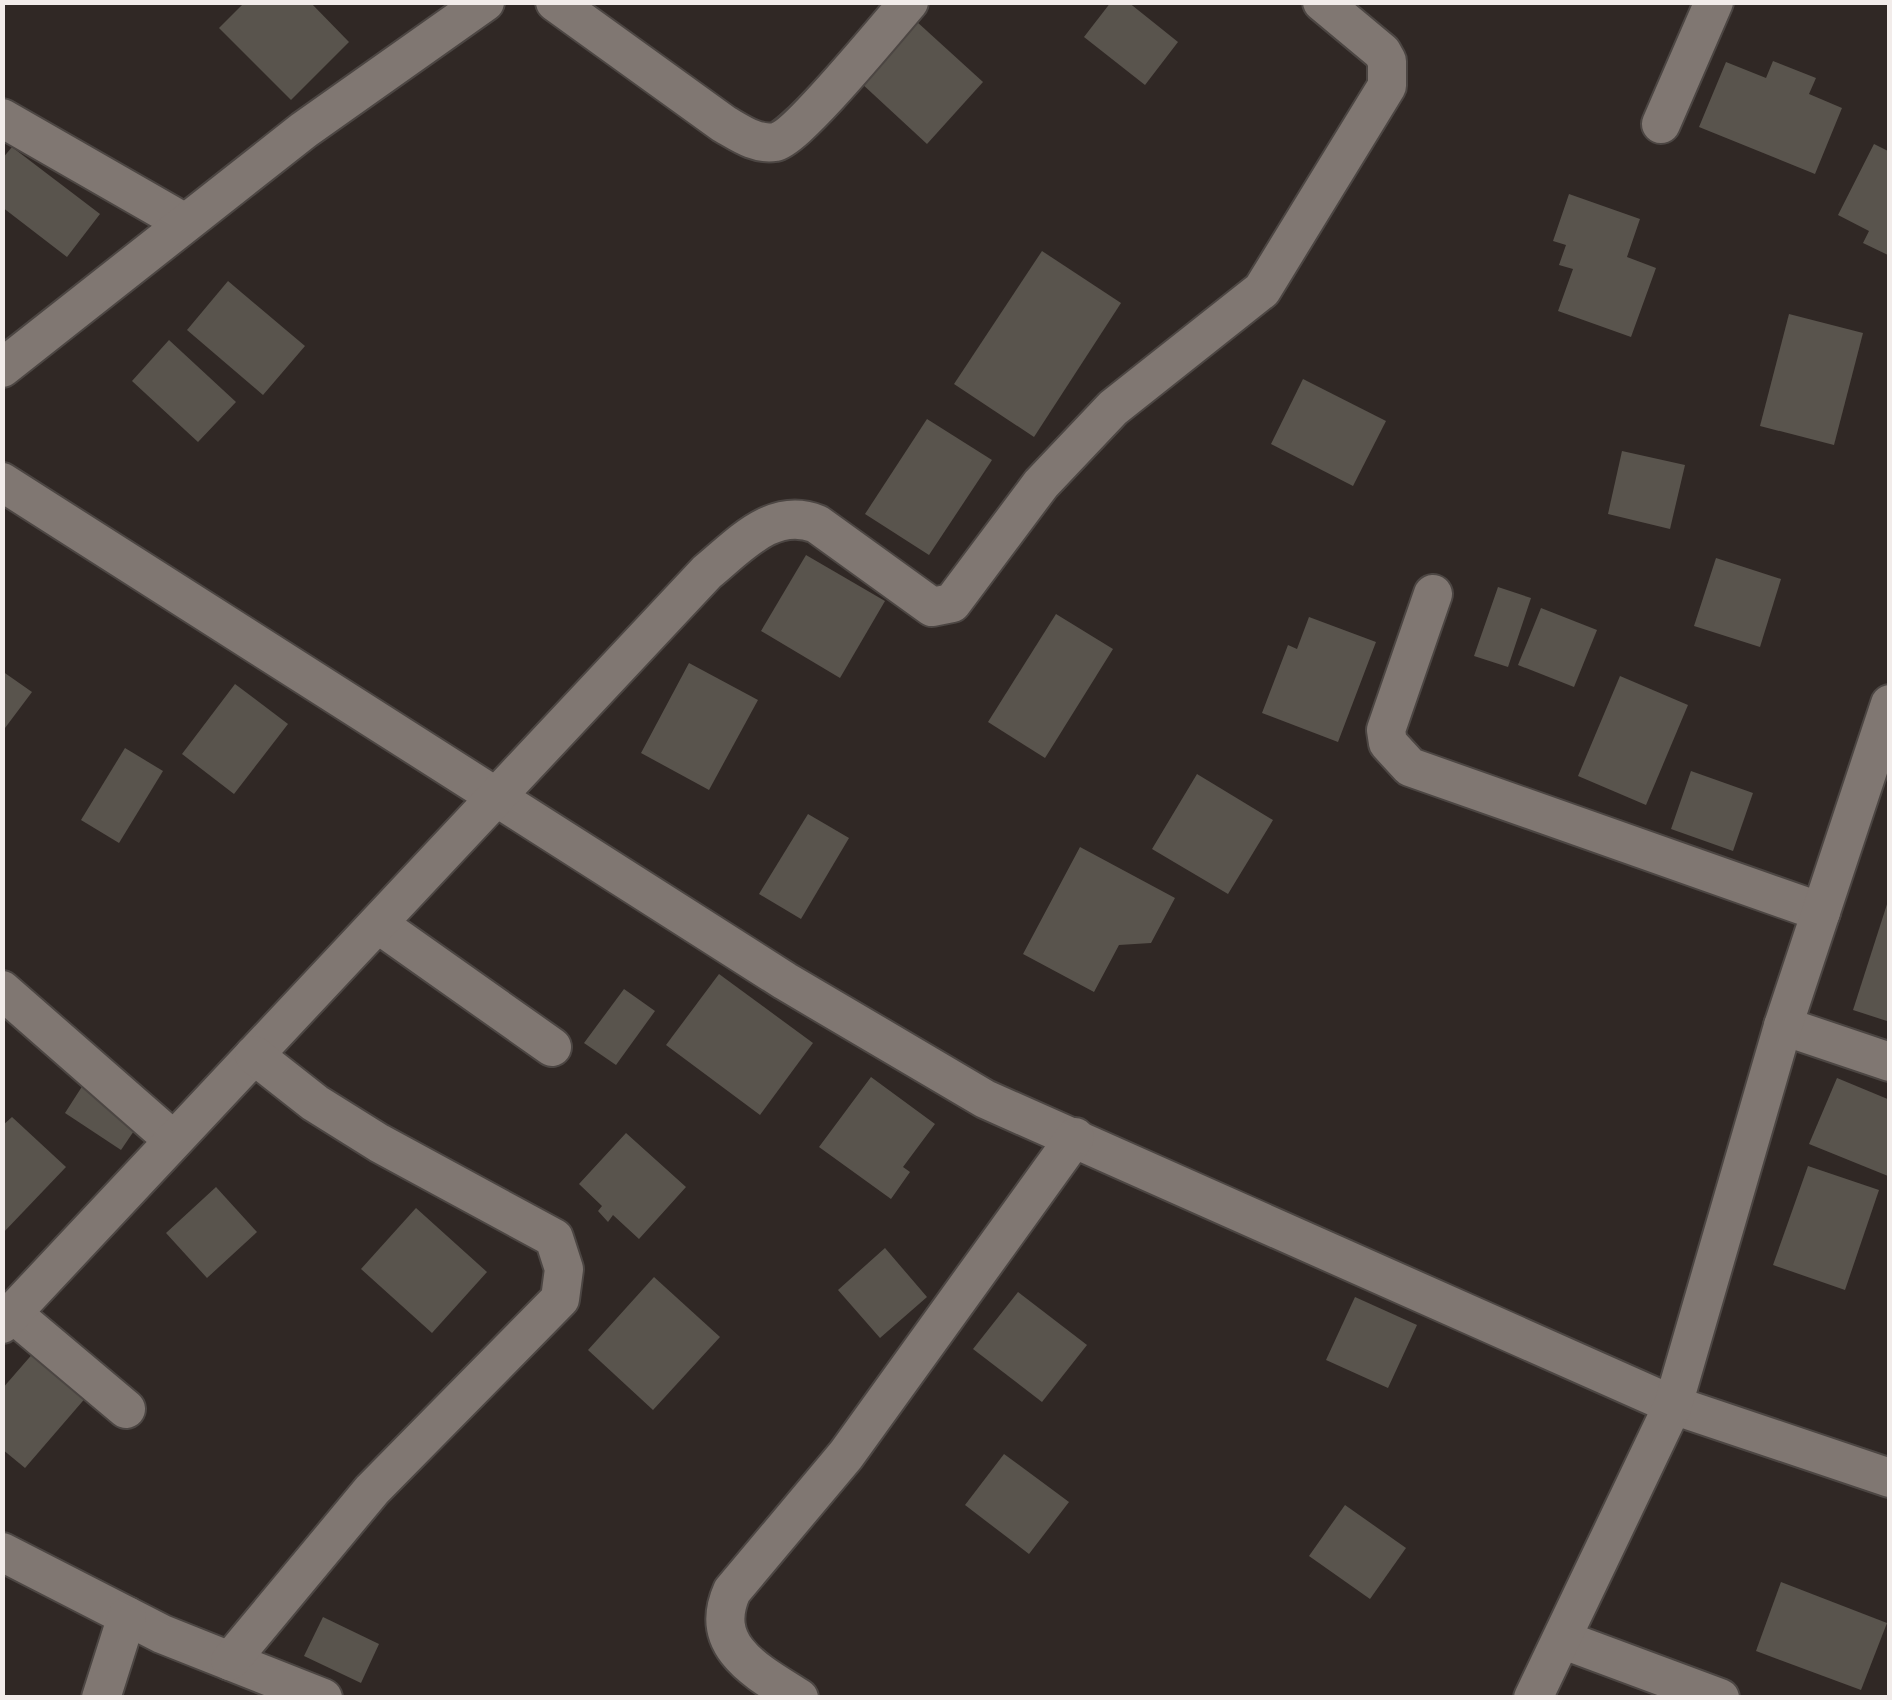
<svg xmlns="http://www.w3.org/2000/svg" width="1892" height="1700" font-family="Quicksand,sans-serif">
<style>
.building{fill:#59544d}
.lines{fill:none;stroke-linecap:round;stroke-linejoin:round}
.minor-casing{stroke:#4c4643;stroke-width:42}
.minor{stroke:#807772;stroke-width:38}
</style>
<rect width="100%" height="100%" fill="#302825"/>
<!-- building -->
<g class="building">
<polygon points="245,2 310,2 349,42 291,100 219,28"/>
<polygon points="1111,2 1128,2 1178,42 1145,85 1084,37"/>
<polygon points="916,21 983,82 927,144 860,82"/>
<polygon points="1773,61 1816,78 1809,94 1842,108 1815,174 1699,127 1726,62 1766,78"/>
<polygon points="1874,144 1890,152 1890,256 1863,243 1869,231 1838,215"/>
<polygon points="12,147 100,214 67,257 2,207 2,159"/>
<polygon points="1569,194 1640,219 1627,257 1656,268 1631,337 1558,311 1573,269 1559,265 1566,245 1553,241"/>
<polygon points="1042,251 1121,303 1034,437 954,384"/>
<polygon points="228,281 305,346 263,395 187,330"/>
<polygon points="1789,314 1863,333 1834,445 1760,426"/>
<polygon points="169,340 236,402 198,442 132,381"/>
<polygon points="1303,379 1386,421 1353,486 1271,444"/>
<polygon points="927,419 992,460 929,555 865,514"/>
<polygon points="1622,451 1685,465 1670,529 1608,514"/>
<polygon points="806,555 885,601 840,678 761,631"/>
<polygon points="1716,558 1781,579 1760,647 1694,626"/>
<polygon points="1498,587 1531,598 1508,667 1474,656"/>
<polygon points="1541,608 1597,630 1574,687 1518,665"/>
<polygon points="1056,614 1113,649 1045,758 988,722"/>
<polygon points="1309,617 1376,642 1338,742 1262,713 1288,645 1297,649"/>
<polygon points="689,663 758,700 709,790 641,753"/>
<polygon points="2,671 32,692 2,732"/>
<polygon points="1620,676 1688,705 1646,805 1578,776"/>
<polygon points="235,684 288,724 234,794 182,754"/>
<polygon points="125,748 163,771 119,843 81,820"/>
<polygon points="1691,771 1753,793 1733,851 1671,829"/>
<polygon points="1197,774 1273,820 1228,894 1152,849"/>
<polygon points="808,814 849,838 801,919 759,894"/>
<polygon points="1080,847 1175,898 1151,943 1119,945 1094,992 1023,954"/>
<polygon points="1889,898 1890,898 1890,1022 1853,1010"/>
<polygon points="719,974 813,1043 760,1115 666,1045"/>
<polygon points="624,989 655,1011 616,1065 584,1043"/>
<polygon points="871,1077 935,1124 903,1167 910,1172 891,1199 819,1147"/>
<polygon points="1837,1078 1890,1100 1888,1176 1809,1144"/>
<polygon points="83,1085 140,1122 121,1150 65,1113"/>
<polygon points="12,1117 66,1167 2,1234 2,1126"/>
<polygon points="626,1133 686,1187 639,1239 613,1215 608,1222 598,1211 602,1206 579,1184"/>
<polygon points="1808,1166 1879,1190 1845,1290 1773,1265"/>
<polygon points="216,1187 257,1232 207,1278 166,1233"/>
<polygon points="416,1208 487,1272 432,1333 361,1269"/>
<polygon points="885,1248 927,1297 880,1338 838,1290"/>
<polygon points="654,1277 720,1337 653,1410 588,1350"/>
<polygon points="1018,1292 1087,1345 1042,1402 973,1349"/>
<polygon points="1355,1297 1417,1325 1388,1388 1326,1360"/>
<polygon points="35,1351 88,1395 25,1468 2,1449 2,1389"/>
<polygon points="1004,1454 1069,1502 1029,1554 965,1505"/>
<polygon points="1345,1505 1406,1548 1370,1599 1309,1556"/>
<polygon points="1781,1582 1887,1623 1861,1690 1756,1651"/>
<polygon points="323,1617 379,1644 361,1683 304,1656"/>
</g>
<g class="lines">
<defs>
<g id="minor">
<path d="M555,2L724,124C740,133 756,145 775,142C797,138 888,26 909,2"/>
<polyline points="2,118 185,223"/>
<polyline points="1661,124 1714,2"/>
<polyline points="2,368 304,130 485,2"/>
<polyline points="2,482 785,981 985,1099 1673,1405 1890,1478"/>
<polyline points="1433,594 1386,730 1388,743 1410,767 1821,912"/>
<polyline points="378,924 552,1047"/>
<polyline points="2,990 172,1139"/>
<polyline points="1783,1026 1890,1062"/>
<polyline points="12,1313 126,1409"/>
<path d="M2,1324L707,572C739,546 773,506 817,524L932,607L952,603L1041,484L1113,408L1262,290L1387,86V61L1382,52L1322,2"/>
<polyline points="2,1552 162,1634 323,1698"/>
<polyline points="1564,1640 1720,1698"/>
<polyline points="230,1661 372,1490 560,1299 564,1269 554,1238 379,1143 315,1103 254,1055"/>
<polyline points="101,1698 127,1616"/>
<path d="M799,1698C758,1672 707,1647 732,1591L846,1455L1075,1137"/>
<polyline points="1533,1698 1673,1405 1783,1026 1890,704"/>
</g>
</defs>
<!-- minor casing -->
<use href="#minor" class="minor-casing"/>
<!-- minor -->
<use href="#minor" class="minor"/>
</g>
<!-- border -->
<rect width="1892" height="1700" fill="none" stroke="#f2ecea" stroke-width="10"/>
</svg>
